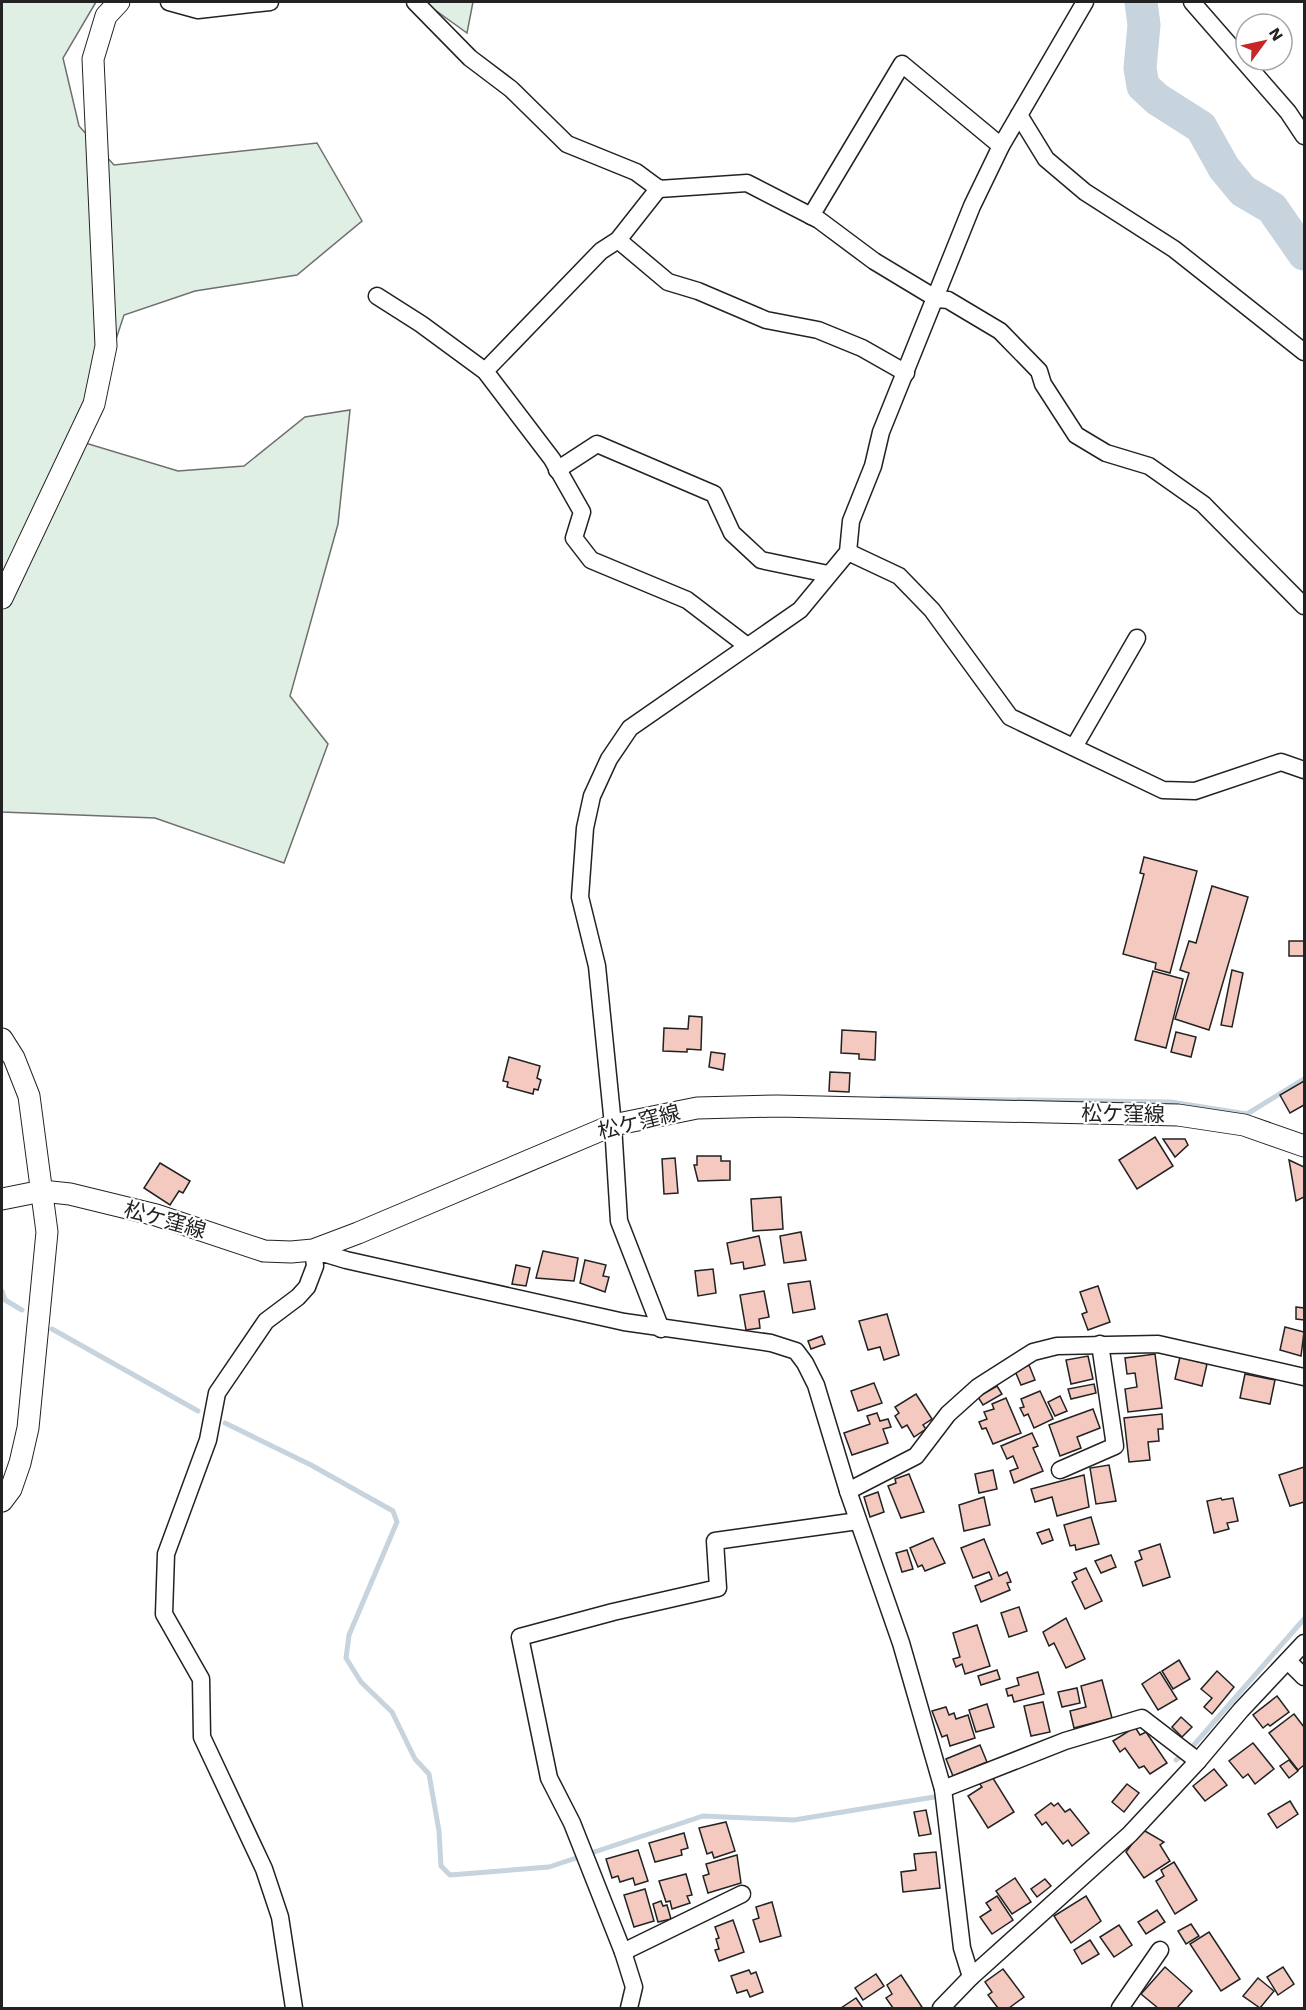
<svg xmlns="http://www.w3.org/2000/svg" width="1306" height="2010" font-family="'Work Sans','Noto Sans JP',sans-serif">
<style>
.green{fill:#e0efe3;stroke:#6f6f6f;stroke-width:1.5}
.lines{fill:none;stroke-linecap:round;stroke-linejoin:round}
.stream{stroke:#c7d3dd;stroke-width:5}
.river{stroke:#c7d3dd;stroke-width:33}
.building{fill:#f3c9c0;stroke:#222;stroke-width:1.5}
.minor-casing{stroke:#222;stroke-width:19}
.tertiary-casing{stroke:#222;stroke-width:23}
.minor{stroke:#fff;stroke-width:16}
.tertiary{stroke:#fff;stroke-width:21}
.labels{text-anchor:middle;stroke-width:4.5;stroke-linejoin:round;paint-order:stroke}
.street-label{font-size:21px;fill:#222;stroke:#fff}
</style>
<rect width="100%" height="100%" fill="#fff"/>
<!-- green -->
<g class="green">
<polygon points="2,2 96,2 63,58 79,126 114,165 317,143 362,221 297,275 195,291 124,315 82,442 178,471 244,466 305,417 350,410 338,524 290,696 328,744 284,863 155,818 2,812"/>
<polygon points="424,2 473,2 467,33"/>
</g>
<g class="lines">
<!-- stream -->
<g class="stream">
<polyline points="882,1098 1171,1102 1247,1114 1304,1079"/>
<polyline points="2,1291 5,1300 22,1310"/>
<polyline points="52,1329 198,1411"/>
<polyline points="225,1423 311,1465 393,1511 397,1522 349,1635 346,1658 361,1682 392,1712 415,1759 429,1774 439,1831 441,1866 450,1875 549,1867 703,1816 794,1820 934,1797"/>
<polyline points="1176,1760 1193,1746 1304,1619"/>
</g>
<!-- river -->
<polyline class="river" points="1141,2 1144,25 1140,68 1143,86 1157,99 1201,127 1224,168 1243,191 1272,208 1304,254"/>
</g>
<!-- building -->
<g class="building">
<polygon points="1144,857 1197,871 1170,973 1155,969 1156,963 1123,954 1144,874 1140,873"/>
<polygon points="1212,886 1248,897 1209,1030 1175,1019 1189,973 1180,970 1189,941 1196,943"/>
<rect x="1289" y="941" width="15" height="15"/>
<polygon points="1232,970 1243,973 1232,1027 1221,1025"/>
<polygon points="1153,971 1183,979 1166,1048 1135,1040"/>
<polygon points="689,1016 702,1017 701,1050 687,1049 687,1052 663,1051 664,1028 688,1029"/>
<polygon points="842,1030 876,1032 875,1060 859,1059 859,1054 841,1053"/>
<polygon points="1176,1032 1196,1037 1191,1057 1171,1052"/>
<polygon points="711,1052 725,1054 723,1070 709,1067"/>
<polygon points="509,1057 540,1066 537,1078 541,1080 538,1090 534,1089 533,1094 507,1087 508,1082 503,1081"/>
<polygon points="830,1072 850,1073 849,1092 829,1091"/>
<polygon points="1304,1081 1304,1105 1290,1113 1280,1095"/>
<polygon points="1155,1137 1173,1166 1137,1189 1119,1160"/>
<polygon points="1163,1139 1185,1139 1188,1145 1175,1157"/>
<polygon points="697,1156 721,1156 721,1161 730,1161 730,1180 698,1181 694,1165 697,1165"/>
<polygon points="675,1158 678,1193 664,1194 662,1159"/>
<polygon points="1289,1160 1304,1167 1304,1197 1296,1201"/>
<polygon points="160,1163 190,1181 183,1193 179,1191 170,1205 144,1188"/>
<polygon points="781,1197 783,1229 753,1231 751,1199"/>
<polygon points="801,1232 806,1260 784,1263 780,1236"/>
<polygon points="759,1236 765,1265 744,1269 743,1262 731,1264 727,1243"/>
<polygon points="543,1251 578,1258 574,1281 536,1278"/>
<polygon points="585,1260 606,1265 603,1276 609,1277 605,1292 580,1283"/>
<polygon points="516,1265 530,1268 526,1286 512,1284"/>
<polygon points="713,1269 716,1293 698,1296 695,1271"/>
<polygon points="810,1281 815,1309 793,1313 788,1284"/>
<polygon points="1098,1286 1110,1322 1088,1330 1082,1314 1087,1312 1080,1292"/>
<polygon points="764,1291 769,1317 759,1319 760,1328 746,1330 740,1295"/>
<polygon points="1296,1307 1304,1308 1304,1320 1296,1319"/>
<polygon points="887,1314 899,1355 884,1360 880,1347 868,1350 859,1321"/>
<polygon points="1285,1327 1304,1332 1301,1356 1280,1350"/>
<polygon points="822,1336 825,1344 811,1349 808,1341"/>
<polygon points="1155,1354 1162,1408 1128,1412 1125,1389 1137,1387 1135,1373 1127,1374 1125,1358"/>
<polygon points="1088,1356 1093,1379 1071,1384 1066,1360"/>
<polygon points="1180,1357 1207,1364 1202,1386 1175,1379"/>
<polygon points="1029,1365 1035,1380 1021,1385 1015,1371"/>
<polygon points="1245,1374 1275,1380 1270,1404 1240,1398"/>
<polygon points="874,1383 882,1403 858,1411 851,1391"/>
<polygon points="1094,1384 1096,1393 1071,1399 1068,1389"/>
<polygon points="997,1386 1002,1394 983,1405 978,1397"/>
<polygon points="1040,1391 1053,1419 1034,1428 1028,1414 1024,1416 1020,1408 1024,1407 1021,1399"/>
<polygon points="916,1394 932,1419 923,1425 926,1429 914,1437 907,1425 902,1428 895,1416 899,1413 895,1407"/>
<polygon points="1060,1396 1067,1411 1055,1416 1048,1402"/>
<polygon points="1006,1398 1021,1433 993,1444 986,1428 982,1429 979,1422 987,1419 984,1412 994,1409 992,1404"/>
<polygon points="1093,1409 1100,1428 1077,1437 1081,1448 1060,1456 1049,1425"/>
<polygon points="877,1413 880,1421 888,1419 891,1427 883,1429 888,1443 852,1455 844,1433 870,1424 867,1416"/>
<polygon points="1162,1414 1163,1429 1158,1429 1159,1441 1148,1442 1150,1460 1129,1462 1124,1418"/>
<polygon points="1032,1433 1038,1446 1033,1448 1043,1471 1014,1483 1010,1471 1018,1468 1013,1456 1007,1459 1001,1446"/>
<polygon points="1109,1465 1116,1501 1096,1504 1090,1468"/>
<polygon points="1304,1467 1304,1504 1304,1502 1290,1506 1279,1475"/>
<polygon points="993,1470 997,1489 979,1493 975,1474"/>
<polygon points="909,1474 924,1512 901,1518 888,1486 896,1483 895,1479"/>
<polygon points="1084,1475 1089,1507 1057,1516 1052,1497 1035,1502 1031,1489"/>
<polygon points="878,1492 884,1512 870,1517 864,1497"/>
<polygon points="984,1497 990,1525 964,1531 959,1505"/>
<polygon points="1221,1498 1222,1500 1233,1498 1238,1521 1227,1523 1229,1529 1214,1533 1207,1501"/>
<polygon points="1091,1517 1099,1544 1076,1550 1075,1545 1070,1546 1064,1525"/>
<polygon points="1049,1529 1053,1540 1042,1544 1037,1533"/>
<polygon points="933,1538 945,1563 925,1571 922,1565 918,1567 910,1548"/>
<polygon points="984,1539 999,1576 1007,1572 1011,1582 1007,1583 1010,1590 981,1602 975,1586 992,1579 989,1572 973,1578 961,1548"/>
<polygon points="1160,1544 1170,1577 1143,1586 1135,1562 1142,1559 1139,1551"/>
<polygon points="907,1550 913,1569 902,1572 896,1553"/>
<polygon points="1111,1555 1116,1567 1101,1573 1095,1561"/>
<polygon points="1086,1568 1102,1601 1085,1609 1072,1582 1077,1579 1074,1573"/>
<polygon points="1019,1607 1027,1631 1009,1637 1001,1613"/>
<polygon points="1066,1618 1085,1659 1066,1668 1054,1643 1049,1646 1043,1632"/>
<polygon points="977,1625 990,1666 965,1674 962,1664 956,1667 953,1659 960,1657 953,1633"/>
<polygon points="1179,1660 1190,1679 1173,1689 1162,1671"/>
<polygon points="997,1670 1000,1679 981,1685 978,1676"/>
<polygon points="1217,1671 1234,1687 1212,1714 1204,1707 1212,1698 1201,1689"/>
<polygon points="1038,1672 1044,1694 1014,1702 1012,1695 1008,1696 1006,1689 1019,1685 1017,1678"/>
<polygon points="1160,1672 1177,1699 1158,1710 1142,1684"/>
<polygon points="1102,1680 1112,1718 1074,1728 1070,1711 1086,1707 1081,1686"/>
<polygon points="1077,1688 1080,1703 1062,1707 1058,1692"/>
<polygon points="1277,1696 1289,1712 1270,1726 1268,1724 1263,1728 1253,1715"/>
<polygon points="1043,1702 1050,1732 1031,1736 1024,1706"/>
<polygon points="987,1704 994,1727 976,1732 969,1710"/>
<polygon points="946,1707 949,1715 954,1713 956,1719 968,1715 975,1738 950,1746 947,1735 942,1737 932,1711"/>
<polygon points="1294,1714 1304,1727 1304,1765 1298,1770 1269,1733"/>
<polygon points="1181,1717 1192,1727 1182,1737 1172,1727"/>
<polygon points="1135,1727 1140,1735 1146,1732 1167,1763 1150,1774 1144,1766 1139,1768 1125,1748 1120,1752 1113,1741"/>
<polygon points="1253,1743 1274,1769 1255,1784 1248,1774 1243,1778 1229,1761"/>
<polygon points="980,1745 987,1762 953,1776 946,1759"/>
<polygon points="1289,1760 1298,1771 1289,1778 1280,1766"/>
<polygon points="1214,1769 1227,1785 1205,1801 1193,1786"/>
<polygon points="991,1775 1014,1812 988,1828 968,1796 982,1787 979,1783"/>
<polygon points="1127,1784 1139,1793 1124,1812 1112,1802"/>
<polygon points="1290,1801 1298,1814 1277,1828 1268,1814"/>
<polygon points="1051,1803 1054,1806 1058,1803 1065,1812 1070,1809 1089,1833 1072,1846 1068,1840 1063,1844 1046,1822 1042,1825 1035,1815"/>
<polygon points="926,1810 931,1834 919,1836 914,1812"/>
<polygon points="726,1822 735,1851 714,1858 712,1852 707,1854 699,1828"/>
<polygon points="1145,1831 1164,1842 1160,1845 1170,1861 1144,1878 1126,1852 1138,1836"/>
<polygon points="684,1833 688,1848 681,1850 682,1855 655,1862 649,1843"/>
<polygon points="638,1850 648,1881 635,1885 633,1878 620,1882 618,1876 612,1878 606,1859"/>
<polygon points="936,1852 940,1888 903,1892 901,1872 916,1870 914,1854"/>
<polygon points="737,1855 741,1883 708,1893 703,1876 709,1874 706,1864"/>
<polygon points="1174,1862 1197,1900 1175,1914 1156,1881 1164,1876 1161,1870"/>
<polygon points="686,1874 692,1895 687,1896 690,1903 672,1909 670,1901 666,1902 659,1881"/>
<polygon points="1015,1878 1031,1902 1012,1914 996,1891"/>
<polygon points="1045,1879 1051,1886 1037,1897 1031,1889"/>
<polygon points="645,1889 654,1921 634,1927 624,1895"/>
<polygon points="997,1896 1013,1920 992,1934 980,1917 991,1910 986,1903"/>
<polygon points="1086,1896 1101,1921 1071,1943 1054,1916"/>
<polygon points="661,1901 663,1906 667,1905 671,1919 658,1922 653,1904"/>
<polygon points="772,1902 781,1936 760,1942 753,1920 759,1918 756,1907"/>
<polygon points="1157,1910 1165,1922 1146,1934 1138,1922"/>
<polygon points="733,1920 744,1952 719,1961 715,1950 719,1949 716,1939 719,1938 715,1927"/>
<polygon points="1191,1924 1199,1936 1186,1944 1178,1931"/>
<polygon points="1119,1925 1132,1945 1114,1957 1100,1937"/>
<polygon points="1209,1932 1240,1979 1221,1991 1190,1944"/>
<polygon points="1090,1940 1099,1954 1082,1964 1074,1950"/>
<polygon points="1165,1967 1192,1991 1177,2008 1158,2008 1141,1994"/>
<polygon points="1283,1967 1294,1984 1278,1995 1267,1977"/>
<polygon points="1003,1969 1024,1997 1009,2008 998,2008 988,1995 992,1992 985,1982"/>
<polygon points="749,1970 751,1974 756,1972 763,1992 750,1997 747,1990 737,1993 731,1976"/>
<polygon points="876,1974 884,1986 863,2000 855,1988"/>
<polygon points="901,1975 922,2007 919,2008 893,2008 886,1998 892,1994 887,1985"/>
<polygon points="1258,1978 1274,1991 1260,2008 1243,1996"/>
<polygon points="856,1998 863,2008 841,2008"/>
</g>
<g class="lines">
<defs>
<g id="minor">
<polyline points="169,2 198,10 270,2"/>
<polyline points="415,2 470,58 511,89 567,144 636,172 659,189 747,183 819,220 874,261 937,299 948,300 1000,331 1039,371 1043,384 1076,435 1106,453 1149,466 1203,504 1304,606"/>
<polyline points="1192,2 1288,112 1304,136"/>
<polyline points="1019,115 1046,159 1085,192 1174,249 1304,352"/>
<polyline points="811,216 902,64 1001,146"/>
<polyline points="618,240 668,282 698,291 766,320 818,330 862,348 906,373"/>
<polyline points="377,296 421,324 485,371 552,459 582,512 574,538 591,560 687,600 746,645"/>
<polyline points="485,371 601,251 618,240 659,188"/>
<polyline points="557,470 597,444 714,494 732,533 761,560 828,574"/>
<polyline points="848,552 899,576 932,610 1010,717 1163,790 1195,791 1281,762 1304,770"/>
<polyline points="1074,747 1137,638"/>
<polyline points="661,1329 619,1221 613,1125 597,966 580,897 585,828 592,796 609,759 630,728 800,610 848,552 851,521 873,466 881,432 972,206 1001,146 1085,2"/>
<polyline points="1060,1470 1115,1446 1100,1344"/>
<polyline points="848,1491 916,1456 948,1414 978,1387 1033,1352 1057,1346 1158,1344 1304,1377"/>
<polyline points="1289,1662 1304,1677"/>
<polyline points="943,1789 1065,1741 1142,1718 1198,1761"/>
<polyline points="623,1952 742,1894"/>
<polyline points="294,2008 280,1917 264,1869 202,1737 201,1679 164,1614 166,1554 208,1440 217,1393 266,1321 298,1297 307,1287 315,1266 313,1250 346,1260 624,1322 771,1343 796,1351 805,1363 816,1385 848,1491 901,1643 943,1789 962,1948 971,1977"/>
<polyline points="629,2008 634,1987 623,1952 572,1823 549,1778 520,1637 613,1612 718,1588 715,1541 858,1521"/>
<polyline points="941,2008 971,1977 1130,1834 1198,1761 1241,1710 1304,1643"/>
<polyline points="1120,2008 1160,1950"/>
</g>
<g id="tertiary">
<polyline points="2,598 94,404 106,346 93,59 106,16 119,2"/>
<polyline points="2,1039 14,1058 29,1096 47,1232 28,1428 20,1463 11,1489 2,1501"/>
<polyline points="2,1199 42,1191 70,1194 156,1215 264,1251 291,1252 313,1250 358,1233 613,1125 697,1108 777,1106 1178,1115 1244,1125 1304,1146"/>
</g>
</defs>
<!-- minor casing -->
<use href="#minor" class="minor-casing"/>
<!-- tertiary casing -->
<use href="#tertiary" class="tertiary-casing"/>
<!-- minor -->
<use href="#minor" class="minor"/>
<!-- tertiary -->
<use href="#tertiary" class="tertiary"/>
</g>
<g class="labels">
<!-- street labels -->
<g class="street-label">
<text transform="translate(1123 1114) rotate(1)" y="7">松ケ窪線</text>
<text transform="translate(639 1122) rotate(-14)" y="7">松ケ窪線</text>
<text transform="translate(165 1220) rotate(16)" y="7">松ケ窪線</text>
</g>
</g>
<!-- border -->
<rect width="1306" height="2010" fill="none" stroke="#222222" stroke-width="6"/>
<!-- north arrow -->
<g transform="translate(1264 42) rotate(57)"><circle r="28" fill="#ffffff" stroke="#a7a7a7" stroke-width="1.5"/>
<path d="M0-4.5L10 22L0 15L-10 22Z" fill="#c62828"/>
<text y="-9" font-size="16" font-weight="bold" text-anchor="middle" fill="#222222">N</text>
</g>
</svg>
